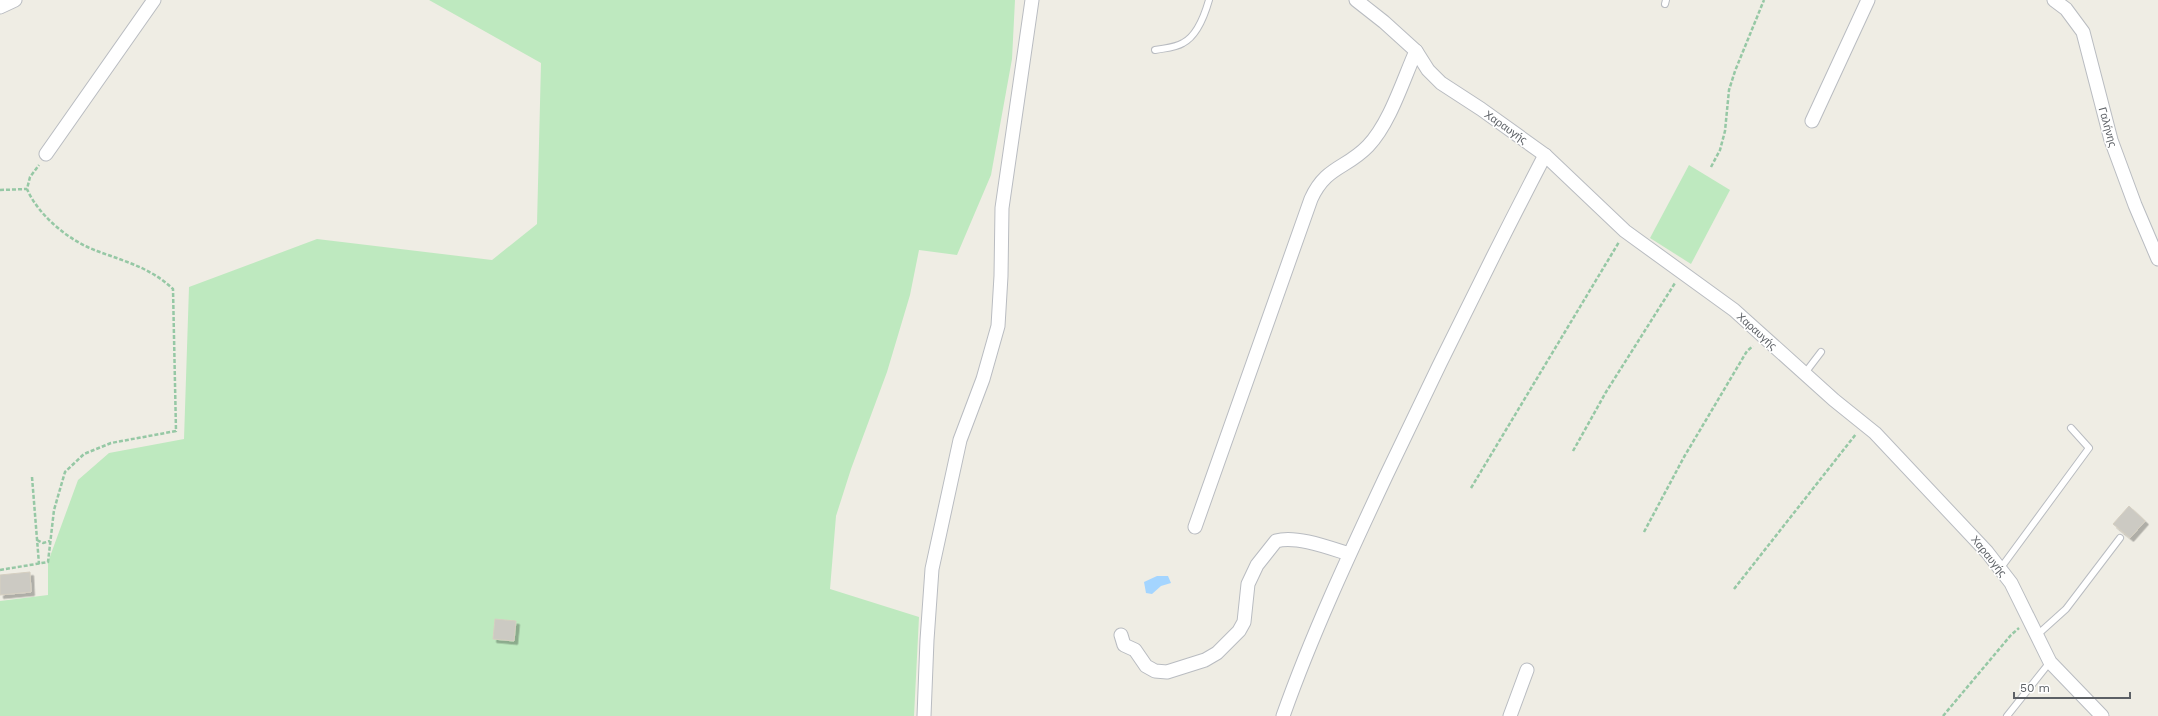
<svg xmlns="http://www.w3.org/2000/svg" width="2158" height="716" font-family="'Work Sans',sans-serif">
<style>
.green{fill:#bee9bf}
.water{fill:#a4d5ff}
.building{fill:#cccac3;stroke:#d5cfc1;filter:url(#shadow)}
.lines{fill:none;stroke-linecap:round;stroke-linejoin:round}
.service-casing{stroke:#b9bcc1;stroke-width:8}
.minor-casing{stroke:#b9bcc1;stroke-width:15}
.path{stroke:#96c8a5;stroke-width:2.5;stroke-dasharray:4 2;stroke-linecap:butt}
.service{stroke:#fff;stroke-width:6}
.minor{stroke:#fff;stroke-width:13}
.labels{text-anchor:middle;stroke-width:3;stroke-linejoin:round;paint-order:stroke}
.street-label{font-size:11px;fill:#5c6065;stroke:#fff}
</style>
<defs>
<filter id="shadow"><feDropShadow dx="3.5" dy="3.5" stdDeviation="0" flood-color="#0004"/></filter>
</defs>
<rect width="100%" height="100%" fill="#efede4"/>
<!-- green -->
<g class="green">
<polygon points="429,0 1015,0 1012,59 991,175 957,255 919,250 910,295 887,372 851,469 836,516 830,589 919,617 914,716 0,716 0,601 48,595 48,562 78,480 109,453 184,439 189,287 317,239 492,260 537,224 541,63"/>
<polygon points="1689,165 1730,190 1691,264 1650,238"/>
</g>
<!-- water -->
<polygon class="water" points="1157,576 1168,576 1171,583 1161,586 1152,594 1146,593 1144,582"/>
<!-- building -->
<g class="building">
<polygon points="2129,506 2145,521 2130,538 2113,524"/>
<polygon points="30,572 31,592 0,595 0,575"/>
<polygon points="495,619 516,621 514,641 493,639"/>
</g>
<g class="lines">
<defs>
<g id="service">
<polyline points="1665,4 1666,0"/>
<path d="M1155,50C1165,48 1175,48 1183,43C1197,36 1205,14 1209,0"/>
<polyline points="1805,373 1821,352"/>
<polyline points="2000,569 2089,448 2071,428"/>
<polyline points="2036,636 2066,609 2120,538"/>
<polyline points="2007,716 2050,662"/>
</g>
<g id="minor">
<polyline points="1356,0 1384,22 1416,51 1428,70 1441,83 1481,109 1545,155 1625,231 1734,310 1834,400 1875,433 1987,552 2011,583 2050,662 2102,716"/>
<polyline points="2054,0 2066,9 2083,32 2111,140 2135,205 2158,259"/>
<polyline points="0,7 15,0"/>
<polyline points="1812,121 1868,0"/>
<polyline points="46,154 154,0"/>
<path d="M1195,527L1311,199C1326,166 1346,169 1368,146C1390,123 1403,80 1416,51"/>
<path d="M1121,635L1124,645L1135,650L1146,666L1155,671L1167,672L1205,660L1217,653L1239,631L1244,622L1248,584L1257,565L1276,541C1296,535 1330,548 1349,554"/>
<polyline points="924,716 927,640 932,569 960,440 983,379 998,326 1001,276 1002,208 1032,0"/>
<path d="M1283,716C1312,634 1349,555 1386,476C1437,368 1490,261 1545,155"/>
<polyline points="1510,716 1527,670"/>
</g>
</defs>
<!-- service casing -->
<use href="#service" class="service-casing"/>
<!-- minor casing -->
<use href="#minor" class="minor-casing"/>
<!-- path -->
<g class="path">
<polyline points="1711,167 1720,150 1725,131 1729,90 1735,71 1764,0"/>
<polyline points="0,190 27,189"/>
<polyline points="1573,451 1606,392 1675,283"/>
<polyline points="32,477 39,564"/>
<polyline points="1471,488 1619,242"/>
<polyline points="1644,532 1684,457 1747,351 1753,346"/>
<polyline points="37,540 43,543 50,541"/>
<path d="M0,570L48,562L54,510L65,472L84,454L111,443L176,431L173,289C151,268 124,261 97,251C69,241 38,215 27,189L30,177L39,165"/>
<polyline points="1734,589 1856,434"/>
<polyline points="1943,716 2011,635 2019,628"/>
</g>
<!-- service -->
<use href="#service" class="service"/>
<!-- minor -->
<use href="#minor" class="minor"/>
</g>
<g class="labels">
<!-- street labels -->
<g class="street-label">
<text transform="translate(1506 127) rotate(35)" y="4">Χαραυγής</text>
<text transform="translate(2108 127) rotate(74)" y="4">Γαλήνης</text>
<text transform="translate(1757 331) rotate(42)" y="4">Χαραυγής</text>
<text transform="translate(1989 556) rotate(51)" y="4">Χαραυγής</text>
</g>
</g>
<!-- scale -->
<path d="M2014 692v6h116v-6" fill="none" stroke="#5c6065" stroke-width="2"/>
<text x="2020" y="692" font-size="12" fill="#5c6065" stroke="#ffffff" stroke-width="3" paint-order="stroke">50 m</text>
</svg>
